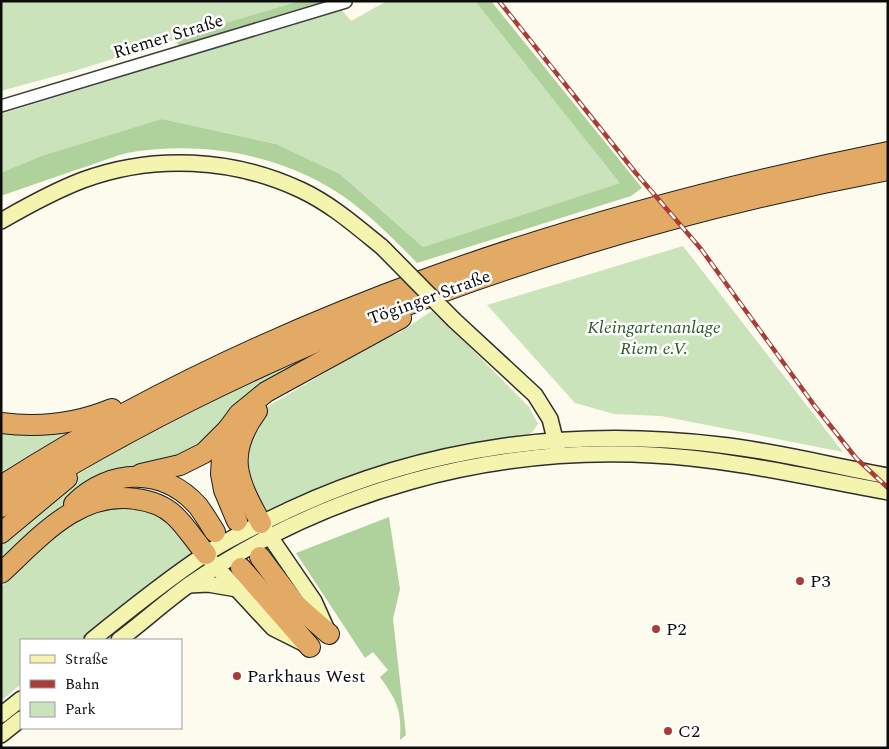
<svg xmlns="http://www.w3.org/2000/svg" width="889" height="749" font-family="Spectral,serif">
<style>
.green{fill:#cbe3bb}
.forest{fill:#afd19c}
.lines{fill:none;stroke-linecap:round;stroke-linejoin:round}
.street-casing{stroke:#3f3f3f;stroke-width:14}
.secondary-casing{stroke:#2e2e2e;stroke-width:18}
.highway-casing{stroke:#1d1d1d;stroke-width:22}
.street{stroke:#fff;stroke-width:11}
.secondary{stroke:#f5f4af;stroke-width:15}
.highway{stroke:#e2aa65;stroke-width:20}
.rail-casing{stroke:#aa3b35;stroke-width:4.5}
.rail{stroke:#fff;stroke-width:2.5;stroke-dasharray:8;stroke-linecap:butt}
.secondary-bridge-casing{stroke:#2e2e2e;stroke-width:18;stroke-linecap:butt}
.secondary-bridge{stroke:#f5f4af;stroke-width:15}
.poi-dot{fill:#aa3b35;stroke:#fff;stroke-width:2}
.labels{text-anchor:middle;stroke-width:5;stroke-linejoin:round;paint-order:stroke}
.street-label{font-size:18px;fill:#0c0c0c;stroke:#fff}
.park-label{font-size:18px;font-style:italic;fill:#2b5b25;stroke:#fff}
.poi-label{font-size:18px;fill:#0c0c0c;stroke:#fff;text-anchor:start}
</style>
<rect width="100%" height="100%" fill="#fdfbed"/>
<!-- green -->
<g class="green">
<polygon points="1,1 299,1 74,71 1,91"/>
<polygon points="387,1 475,1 621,183 423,247 340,174 276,144 162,119 1,173 1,114 342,10 351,21"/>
<polygon points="683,246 843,452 661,416 614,414 575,403 487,305"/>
<polygon points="433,310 529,407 538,424 532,433 269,513 260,507 242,456 259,414 270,405 381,340 399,333"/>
<polygon points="350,339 196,451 76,495 1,566 1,539 74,477 109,455 249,383"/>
<polygon points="80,425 1,472 1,428"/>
<polygon points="122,501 155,510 191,545 190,558 83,640 21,640 21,684 1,701 1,587 65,528 93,507"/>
</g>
<!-- forest -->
<g class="forest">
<polygon points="299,1 337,1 238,27 187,45 179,45 176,42 177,38"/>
<path d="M475,1H491L642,188L631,196L417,263C391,236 363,208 332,189C272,152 195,141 127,153C115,156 102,161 91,165C61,175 31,185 1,196V173L42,156L162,119L276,144L340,174L423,247L620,183Z"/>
<path d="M389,517L400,589L393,619L406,735L400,740C402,710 397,701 380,677L388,670L373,652L365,658L296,553Z"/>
</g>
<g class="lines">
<defs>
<polyline id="street" points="1,106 346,2"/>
<g id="secondary">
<path d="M1,221C27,206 54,191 83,180C153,154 233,158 301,190C331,204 356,226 382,247"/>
<polyline points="454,320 535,395 550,419 557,447"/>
<polyline points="264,528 314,601 327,630"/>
<polyline points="211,561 273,628 303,643"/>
<polyline points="189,585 208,584 237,589"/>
<path d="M92,640C129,610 165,581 204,555C231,537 262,523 291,509C426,446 573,427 720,445C776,451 832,466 888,476"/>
<path d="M119,640C143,622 166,601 190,584C326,491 489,446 653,455C732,459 810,478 888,492"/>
<polyline points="1,715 21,699"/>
<polyline points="1,735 21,719"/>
</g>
<g id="highway">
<path d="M257,411C225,454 237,480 261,523"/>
<path d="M1,423C39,428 76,424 112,409"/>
<polyline points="141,474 180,465 204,453 228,429"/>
<path d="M1,486C270,314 577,215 888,152"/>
<path d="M74,504C110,468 163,467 198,506C204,514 210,524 215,532"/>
<path d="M1,507C273,336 574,230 888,170"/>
<polyline points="237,521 224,490 221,474 223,441 228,429 239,414 266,392 401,318"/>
<polyline points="1,533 67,478"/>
<polyline points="260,557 296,605 329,634"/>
<polyline points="241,568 310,647"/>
<path d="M1,573C39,538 79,490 136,499C151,501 163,505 174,515C186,526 195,541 206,554"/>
</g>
</defs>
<!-- street casing -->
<use href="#street" class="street-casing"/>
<!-- secondary casing -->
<use href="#secondary" class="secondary-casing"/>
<!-- highway casing -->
<use href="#highway" class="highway-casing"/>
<!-- street -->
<use href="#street" class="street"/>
<!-- secondary -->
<use href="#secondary" class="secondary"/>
<!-- highway -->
<use href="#highway" class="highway"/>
<defs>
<polyline id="rail" points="499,1 635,172 701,249 814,405 856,458 888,488"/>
</defs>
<!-- rail casing -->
<use href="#rail" class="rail-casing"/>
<!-- rail -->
<use href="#rail" class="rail"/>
<defs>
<polyline id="secondary-bridge" points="382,247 454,320"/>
</defs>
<!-- secondary-bridge casing -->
<use href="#secondary-bridge" class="secondary-bridge-casing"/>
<!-- secondary-bridge -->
<use href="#secondary-bridge" class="secondary-bridge"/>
</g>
<!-- markers -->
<g class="poi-dot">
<circle cx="800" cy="581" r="5"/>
<circle cx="656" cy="629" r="5"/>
<circle cx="237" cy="676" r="5"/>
<circle cx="668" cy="731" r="5"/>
</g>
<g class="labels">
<!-- street labels -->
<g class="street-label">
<text transform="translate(168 36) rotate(-17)" y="6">Riemer Straße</text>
<text transform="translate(429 297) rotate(-20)" y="6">Töginger Straße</text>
</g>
<!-- park labels -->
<g class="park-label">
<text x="654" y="333">Kleingartenanlage<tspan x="654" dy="21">Riem e.V.</tspan></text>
</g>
<!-- poi labels -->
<g class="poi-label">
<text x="810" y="587">P3</text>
<text x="666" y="635">P2</text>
<text x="247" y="682">Parkhaus West</text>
<text x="678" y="737">C2</text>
</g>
</g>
<!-- border -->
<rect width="889" height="749" fill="none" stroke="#0c0c0c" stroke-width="5"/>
<!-- legend -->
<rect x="20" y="639" width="162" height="90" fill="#ffffff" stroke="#9e9e9e"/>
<rect x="30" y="655" width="25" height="8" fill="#f5f4af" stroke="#9e9e9e"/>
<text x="65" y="664" font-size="15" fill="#0c0c0c">Straße</text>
<rect x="30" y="680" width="25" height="8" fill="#aa3b35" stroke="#9e9e9e"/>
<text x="65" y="689" font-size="15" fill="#0c0c0c">Bahn</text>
<rect x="30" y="702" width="25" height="15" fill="#cbe3bb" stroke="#9e9e9e"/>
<text x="65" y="714" font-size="15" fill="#0c0c0c">Park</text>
</svg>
